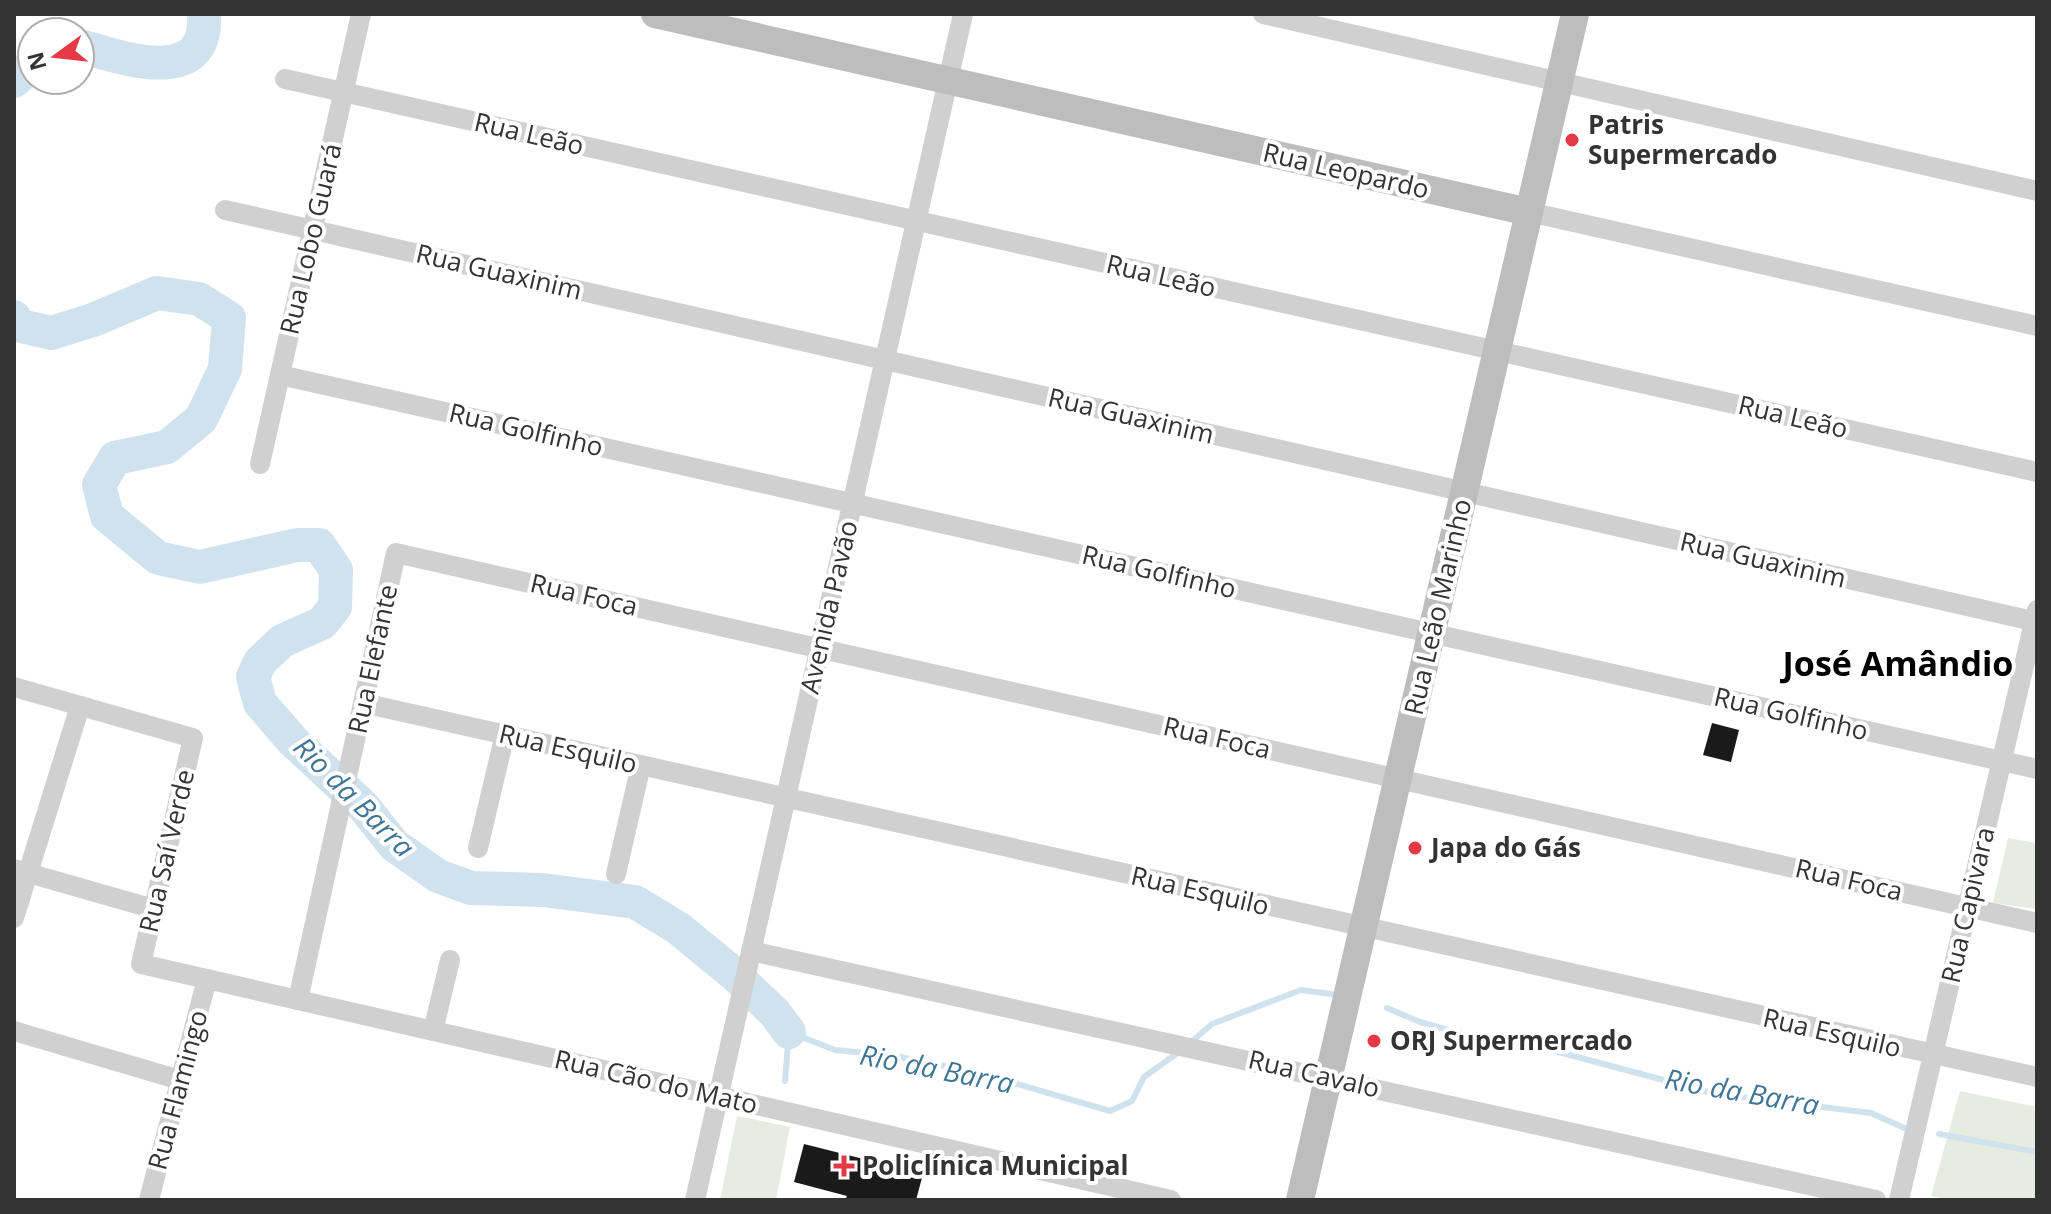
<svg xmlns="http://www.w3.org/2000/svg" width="2051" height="1214" font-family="'Open Sans',sans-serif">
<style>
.green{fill:#e6ecdf}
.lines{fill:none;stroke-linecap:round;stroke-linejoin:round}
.stream{stroke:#cfe2ee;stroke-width:6}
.river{stroke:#cfe2ee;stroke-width:34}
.building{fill:#1a1a1a}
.street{stroke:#d0d0d0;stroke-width:20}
.secondary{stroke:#bdbdbd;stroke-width:28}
.poi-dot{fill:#e63946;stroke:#fff;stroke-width:3}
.labels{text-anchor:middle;stroke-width:8;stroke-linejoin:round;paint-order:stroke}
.poi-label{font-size:26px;font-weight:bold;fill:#333;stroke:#fff;text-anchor:start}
.street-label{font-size:26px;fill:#333;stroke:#fff}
.water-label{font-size:28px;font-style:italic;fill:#3f7597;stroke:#fff}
.district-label{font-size:34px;font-weight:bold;fill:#000;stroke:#fff}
</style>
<rect width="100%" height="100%" fill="#fff"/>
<!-- green -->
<g class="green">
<polygon points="2008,838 2037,843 2037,909 1993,903"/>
<polygon points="1960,1091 2037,1107 2037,1200 1951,1200 1931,1196"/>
<polygon points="737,1116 790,1127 776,1200 720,1200"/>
</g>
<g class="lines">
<!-- stream -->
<g class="stream">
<polyline points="1387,1008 1420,1022 1491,1042 1536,1046 1716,1094 1871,1113 1911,1131"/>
<polyline points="1191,1042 1212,1024 1301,990 1338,995"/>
<polyline points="785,1081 789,1032 835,1050 895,1056 979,1073 1110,1111 1132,1101 1144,1077 1179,1052"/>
<polyline points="1939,1134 2037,1152"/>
</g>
<!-- river -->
<g class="river">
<path d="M80,46C122,58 209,89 204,14"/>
<polyline points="14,81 32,65"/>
<polyline points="14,317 17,325 51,333 93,320 157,293 199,299 229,318 225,369 201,419 167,447 115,458 99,485 107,516 158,558 200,567 297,545 319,545 336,570 335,607 322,623 282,641 260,662 253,677 260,703 293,741 363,806 394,845 438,876 471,888 543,890 635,902 678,928 734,974 774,1012 789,1032"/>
</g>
</g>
<!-- building -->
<g class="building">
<polygon points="1712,723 1739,730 1731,762 1703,755"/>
<polygon points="804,1144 923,1174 916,1200 845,1200 847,1196 794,1182"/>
</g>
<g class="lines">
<!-- street -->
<g class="street">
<polyline points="1263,14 2037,191"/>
<polyline points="285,79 2037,472"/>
<polyline points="225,210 2037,622"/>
<polyline points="1529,212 2037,326"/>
<polyline points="280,375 2037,769"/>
<polyline points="260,464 361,14"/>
<polyline points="14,687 193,738 141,964 1171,1200"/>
<polyline points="363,703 2037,1077"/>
<polyline points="478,848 505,734"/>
<polyline points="14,869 154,909"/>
<polyline points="616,874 641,765"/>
<polyline points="14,918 80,706"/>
<polyline points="751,951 1876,1200"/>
<polyline points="298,1000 396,553 2037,923"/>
<polyline points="14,1031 180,1080"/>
<polyline points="433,1031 450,960"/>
<polyline points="149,1200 207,979"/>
<polyline points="695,1200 963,14"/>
<polyline points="1899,1200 2037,610"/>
</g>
<!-- secondary -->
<g class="secondary">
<polyline points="655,14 1529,212"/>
<polyline points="1300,1200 1575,14"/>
</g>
</g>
<!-- markers -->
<g class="poi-dot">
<circle cx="1572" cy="140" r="8"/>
<circle cx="1415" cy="848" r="8"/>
<circle cx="1374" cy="1041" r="8"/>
<path d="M840 1154h8v8h8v8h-8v8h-8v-8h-8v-8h8z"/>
</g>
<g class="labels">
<!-- poi labels -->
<g class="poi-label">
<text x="1588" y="134">Patris<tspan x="1588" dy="30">Supermercado</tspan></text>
<text x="1431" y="857">Japa do Gás</text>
<text x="1390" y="1050">ORJ Supermercado</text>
<text x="862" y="1175">Policlínica Municipal</text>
</g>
<!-- street labels -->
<g class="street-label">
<text transform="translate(529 134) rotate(13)" y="9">Rua Leão</text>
<text transform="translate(1346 171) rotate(13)" y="9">Rua Leopardo</text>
<text transform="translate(311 239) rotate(-77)" y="9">Rua Lobo Guará</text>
<text transform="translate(499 272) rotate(13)" y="9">Rua Guaxinim</text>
<text transform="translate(1161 276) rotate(13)" y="9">Rua Leão</text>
<text transform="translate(1131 416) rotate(13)" y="9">Rua Guaxinim</text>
<text transform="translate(1793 417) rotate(13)" y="9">Rua Leão</text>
<text transform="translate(526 430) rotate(13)" y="9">Rua Golfinho</text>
<text transform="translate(1763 560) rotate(13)" y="9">Rua Guaxinim</text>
<text transform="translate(1159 572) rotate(13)" y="9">Rua Golfinho</text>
<text transform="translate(584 595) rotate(13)" y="9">Rua Foca</text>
<text transform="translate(829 607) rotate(-77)" y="9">Avenida Pavão</text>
<text transform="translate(1438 607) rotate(-77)" y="9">Rua Leão Marinho</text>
<text transform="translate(373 659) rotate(-78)" y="9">Rua Elefante</text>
<text transform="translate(1791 714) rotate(13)" y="9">Rua Golfinho</text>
<text transform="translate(1217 738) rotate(13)" y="9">Rua Foca</text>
<text transform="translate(568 749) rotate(13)" y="9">Rua Esquilo</text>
<text transform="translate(167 851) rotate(-77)" y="9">Rua Saí Verde</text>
<text transform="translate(1849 880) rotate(13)" y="9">Rua Foca</text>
<text transform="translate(1200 891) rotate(13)" y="9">Rua Esquilo</text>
<text transform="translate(1968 905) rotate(-77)" y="9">Rua Capivara</text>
<text transform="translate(1832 1033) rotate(13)" y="9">Rua Esquilo</text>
<text transform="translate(1314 1074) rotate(13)" y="9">Rua Cavalo</text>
<text transform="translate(656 1082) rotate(13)" y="9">Rua Cão do Mato</text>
<text transform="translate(178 1090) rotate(-75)" y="9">Rua Flamingo</text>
</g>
<!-- water labels -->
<g class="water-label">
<text transform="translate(354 797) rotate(45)" y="10">Rio da Barra</text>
<text transform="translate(937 1069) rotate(11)" y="10">Rio da Barra</text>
<text transform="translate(1742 1092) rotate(10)" y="10">Rio da Barra</text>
</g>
<!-- district labels -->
<g class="district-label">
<text x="1898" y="676">José Amândio</text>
</g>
</g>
<!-- border -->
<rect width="2051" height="1214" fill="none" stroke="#333333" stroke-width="32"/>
<!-- north arrow -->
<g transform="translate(56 56) rotate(255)"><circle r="38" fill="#ffffff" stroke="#adadad" stroke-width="2"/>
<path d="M0-6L14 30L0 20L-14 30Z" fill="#e63946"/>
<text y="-12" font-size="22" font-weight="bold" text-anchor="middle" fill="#333333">N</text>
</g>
</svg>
